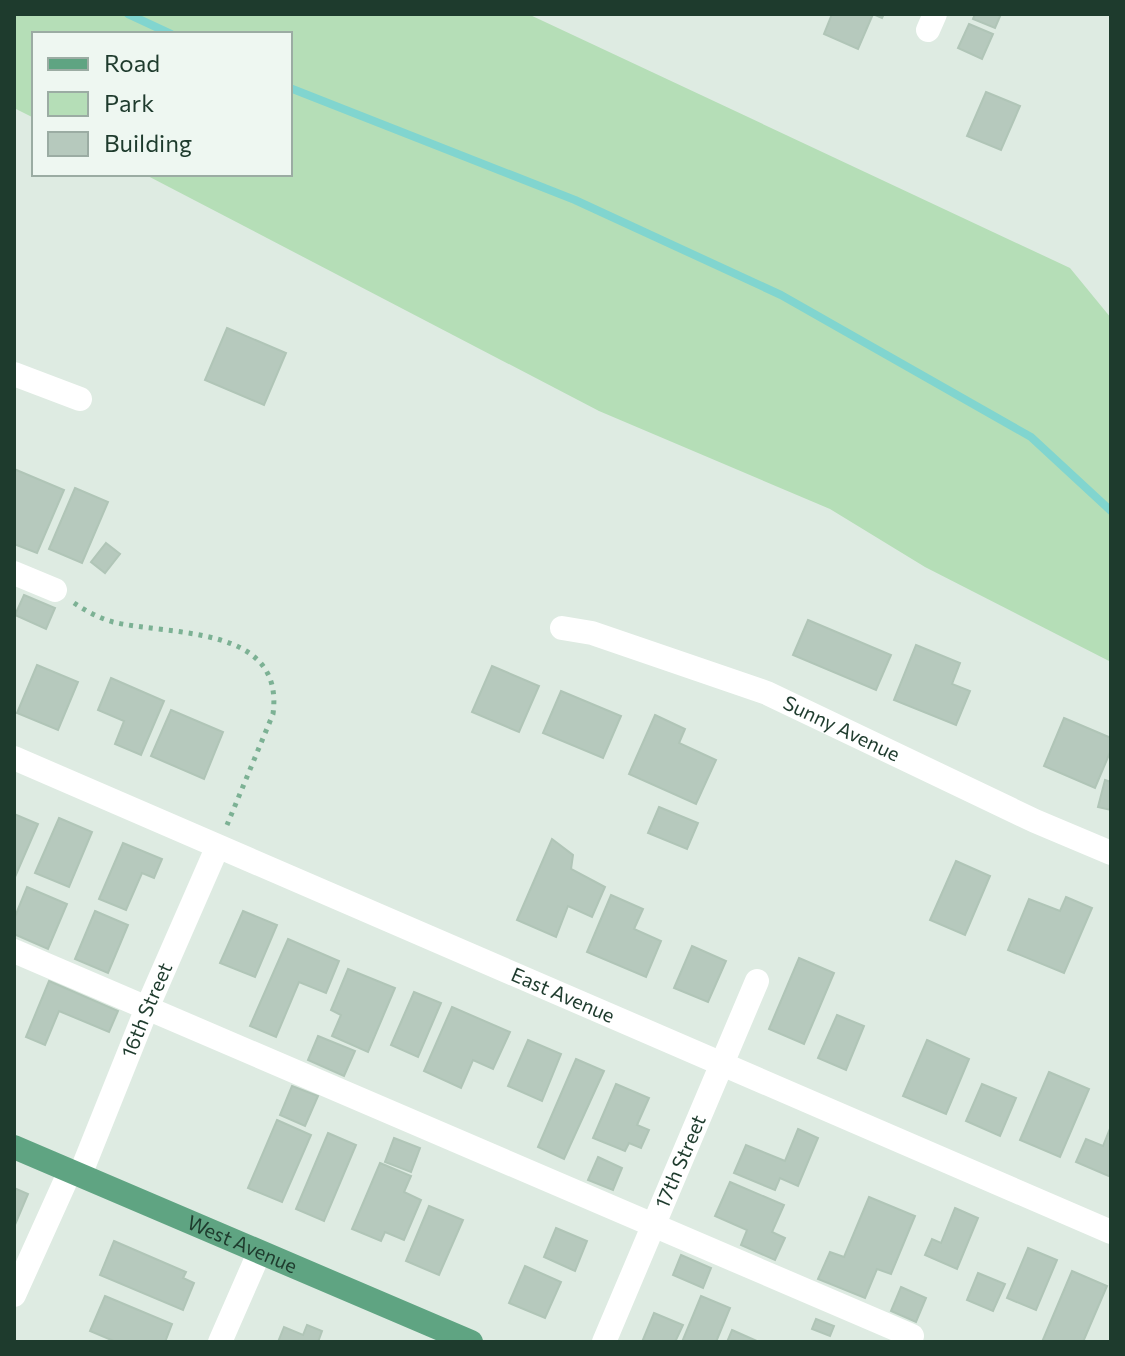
<svg xmlns="http://www.w3.org/2000/svg" width="1125" height="1356" font-family="Commissioner,sans-serif">
<style>
.green{fill:#b5deb7}
.lines{fill:none;stroke-linecap:round;stroke-linejoin:round}
.stream{stroke:#81d5cf;stroke-width:8}
.building{fill:#b6c9bd;stroke:#b0c5b7;stroke-width:2}
.path{stroke:#7cb194;stroke-width:5;stroke-dasharray:4 6;stroke-linecap:butt}
.minor{stroke:#fff;stroke-width:24}
.major{stroke:#5fa482;stroke-width:24}
.labels{text-anchor:middle;stroke-width:6;stroke-linejoin:round;paint-order:stroke}
.street-label{font-size:20px;fill:#1e3b2d;stroke:#eef7f1}
</style>
<rect width="100%" height="100%" fill="#deebe2"/>
<!-- green -->
<polygon class="green" points="14,14 528,14 1070,268 1111,318 1111,662 925,567 830,509 599,411 144,174 290,174 290,34 34,34 34,118 14,108"/>
<g class="lines">
<!-- stream -->
<g class="stream">
<polyline points="128,14 171,34"/>
<polyline points="290,88 575,200 781,295 1031,437 1111,511"/>
</g>
</g>
<!-- building -->
<g class="building">
<polygon points="832,14 884,14 882,18 873,14 858,49 824,34"/>
<polygon points="975,14 1001,14 995,28 973,19"/>
<polygon points="969,24 993,34 982,59 958,48"/>
<polygon points="986,92 1020,106 1001,150 967,136"/>
<polygon points="227,328 286,353 264,405 205,380"/>
<polygon points="14,469 64,490 37,553 14,544"/>
<polygon points="75,488 108,502 82,563 49,549"/>
<polygon points="106,543 120,554 105,573 91,562"/>
<polygon points="24,595 55,608 46,629 15,615"/>
<polygon points="808,620 891,655 876,690 793,655"/>
<polygon points="916,645 960,663 952,684 970,691 956,725 894,700"/>
<polygon points="37,665 78,682 58,730 17,713"/>
<polygon points="492,666 539,686 519,732 472,712"/>
<polygon points="111,678 164,701 141,755 115,744 124,721 98,710"/>
<polygon points="561,691 621,716 603,758 543,733"/>
<polygon points="171,710 223,732 204,779 151,756"/>
<polygon points="655,715 685,729 679,743 716,760 696,804 629,774"/>
<polygon points="1064,718 1111,738 1111,750 1095,788 1044,766"/>
<polygon points="1105,780 1111,782 1111,810 1098,807"/>
<polygon points="659,807 698,823 687,849 648,833"/>
<polygon points="14,814 38,824 15,877 14,877"/>
<polygon points="59,818 92,832 69,887 35,873"/>
<polygon points="552,839 573,855 571,869 605,887 592,917 568,906 556,937 517,920"/>
<polygon points="123,843 162,859 154,878 142,873 126,910 99,899"/>
<polygon points="956,861 990,876 965,935 930,920"/>
<polygon points="27,887 67,904 48,949 14,934 14,919"/>
<polygon points="611,895 643,909 634,929 661,941 646,977 587,952"/>
<polygon points="1066,897 1092,908 1064,973 1008,950 1029,899 1060,911"/>
<polygon points="95,911 128,925 108,973 75,959"/>
<polygon points="243,911 277,925 255,977 220,963"/>
<polygon points="288,939 339,961 326,993 299,982 276,1037 250,1026"/>
<polygon points="692,946 726,961 708,1002 674,988"/>
<polygon points="799,958 834,973 804,1044 769,1029"/>
<polygon points="348,969 395,988 368,1052 332,1036 341,1015 331,1010"/>
<polygon points="49,981 118,1011 109,1032 59,1011 45,1045 26,1037"/>
<polygon points="414,992 441,1003 418,1057 391,1045"/>
<polygon points="452,1007 510,1032 493,1069 473,1060 461,1088 424,1071"/>
<polygon points="837,1015 864,1026 846,1070 818,1058"/>
<polygon points="318,1036 355,1051 344,1076 308,1060"/>
<polygon points="528,1040 561,1054 542,1101 508,1086"/>
<polygon points="927,1040 969,1059 946,1114 903,1096"/>
<polygon points="576,1059 604,1071 564,1159 538,1147"/>
<polygon points="1049,1072 1089,1089 1060,1157 1020,1140"/>
<polygon points="616,1084 649,1098 637,1125 649,1130 641,1148 629,1143 625,1151 593,1138"/>
<polygon points="982,1084 1016,1098 1000,1136 966,1121"/>
<polygon points="292,1086 318,1096 305,1126 280,1115"/>
<polygon points="277,1120 311,1135 282,1202 248,1188"/>
<polygon points="1111,1126 1111,1177 1076,1162 1086,1139 1103,1146"/>
<polygon points="798,1129 818,1138 798,1186 780,1178 775,1190 734,1173 746,1145 785,1161"/>
<polygon points="328,1133 356,1145 324,1221 296,1209"/>
<polygon points="394,1138 420,1148 411,1172 385,1162"/>
<polygon points="598,1157 622,1168 613,1190 588,1180"/>
<polygon points="380,1163 411,1176 404,1192 421,1200 404,1240 385,1232 381,1241 352,1229"/>
<polygon points="730,1182 784,1205 772,1232 785,1238 775,1260 741,1245 747,1230 715,1216"/>
<polygon points="14,1188 28,1194 14,1227"/>
<polygon points="869,1197 915,1216 891,1274 877,1269 865,1298 818,1279 830,1252 844,1257"/>
<polygon points="429,1206 463,1220 439,1275 406,1261"/>
<polygon points="955,1208 978,1218 957,1269 925,1255 932,1239 941,1243"/>
<polygon points="556,1228 587,1241 575,1271 544,1257"/>
<polygon points="114,1241 186,1272 183,1278 194,1283 183,1310 100,1275"/>
<polygon points="1028,1248 1057,1260 1036,1310 1007,1298"/>
<polygon points="681,1255 711,1268 703,1288 673,1275"/>
<polygon points="525,1266 561,1282 545,1318 509,1303"/>
<polygon points="1072,1271 1107,1286 1083,1342 1042,1342"/>
<polygon points="978,1273 1005,1284 993,1311 967,1300"/>
<polygon points="901,1287 926,1298 916,1322 891,1311"/>
<polygon points="105,1296 172,1324 165,1342 116,1342 90,1331"/>
<polygon points="701,1296 730,1308 716,1342 682,1342"/>
<polygon points="654,1313 683,1325 675,1342 642,1342"/>
<polygon points="816,1319 834,1326 830,1336 812,1329"/>
<polygon points="307,1325 322,1331 318,1342 278,1342 284,1327 303,1335"/>
<polygon points="732,1330 759,1342 727,1342"/>
</g>
<g class="lines">
<!-- path -->
<path class="path" d="M74,603C86,611 99,618 113,622C170,636 285,624 273,714L227,825"/>
<!-- minor -->
<g class="minor">
<polyline points="928,30 935,14"/>
<polyline points="14,374 80,399"/>
<polyline points="14,573 55,590"/>
<path id="s1" d="M562,628L592,633L767,693L1035,821L1111,853"/>
<path id="s2" d="M14,758L1111,1232"/>
<polyline points="14,951 912,1336"/>
<path id="s3" d="M80,1175L147,1008L217,848"/>
<polyline points="14,1295 70,1171"/>
<polyline points="220,1342 259,1253"/>
<path id="s4" d="M604,1342L757,981"/>
</g>
<!-- major -->
<path class="major" id="s5" d="M14,1147L471,1342"/>
</g>
<g class="labels">
<!-- street labels -->
<g class="street-label">
<text dy="7" stroke="none"><textPath href="#s1" startOffset="298">Sunny Avenue</textPath></text>
<text dy="7" stroke="none"><textPath href="#s2" startOffset="598">East Avenue</textPath></text>
<text dy="7" stroke="none"><textPath href="#s3" startOffset="178">16th Street</textPath></text>
<text dy="7" stroke="none"><textPath href="#s4" startOffset="196">17th Street</textPath></text>
<text dy="7" stroke="none"><textPath href="#s5" startOffset="248">West Avenue</textPath></text>
</g>
</g>
<!-- border -->
<rect width="1125" height="1356" fill="none" stroke="#1e3b2d" stroke-width="32"/>
<!-- legend -->
<rect x="32" y="32" width="260" height="144" fill="#eef7f1" stroke="#9baca3" stroke-width="2"/>
<rect x="48" y="58" width="40" height="12" fill="#5fa482" stroke="#9baca3" stroke-width="2"/>
<text x="104" y="72" font-size="24" fill="#1e3b2d">Road</text>
<rect x="48" y="92" width="40" height="24" fill="#b5deb7" stroke="#9baca3" stroke-width="2"/>
<text x="104" y="112" font-size="24" fill="#1e3b2d">Park</text>
<rect x="48" y="132" width="40" height="24" fill="#b6c9bd" stroke="#9baca3" stroke-width="2"/>
<text x="104" y="152" font-size="24" fill="#1e3b2d">Building</text>
</svg>
